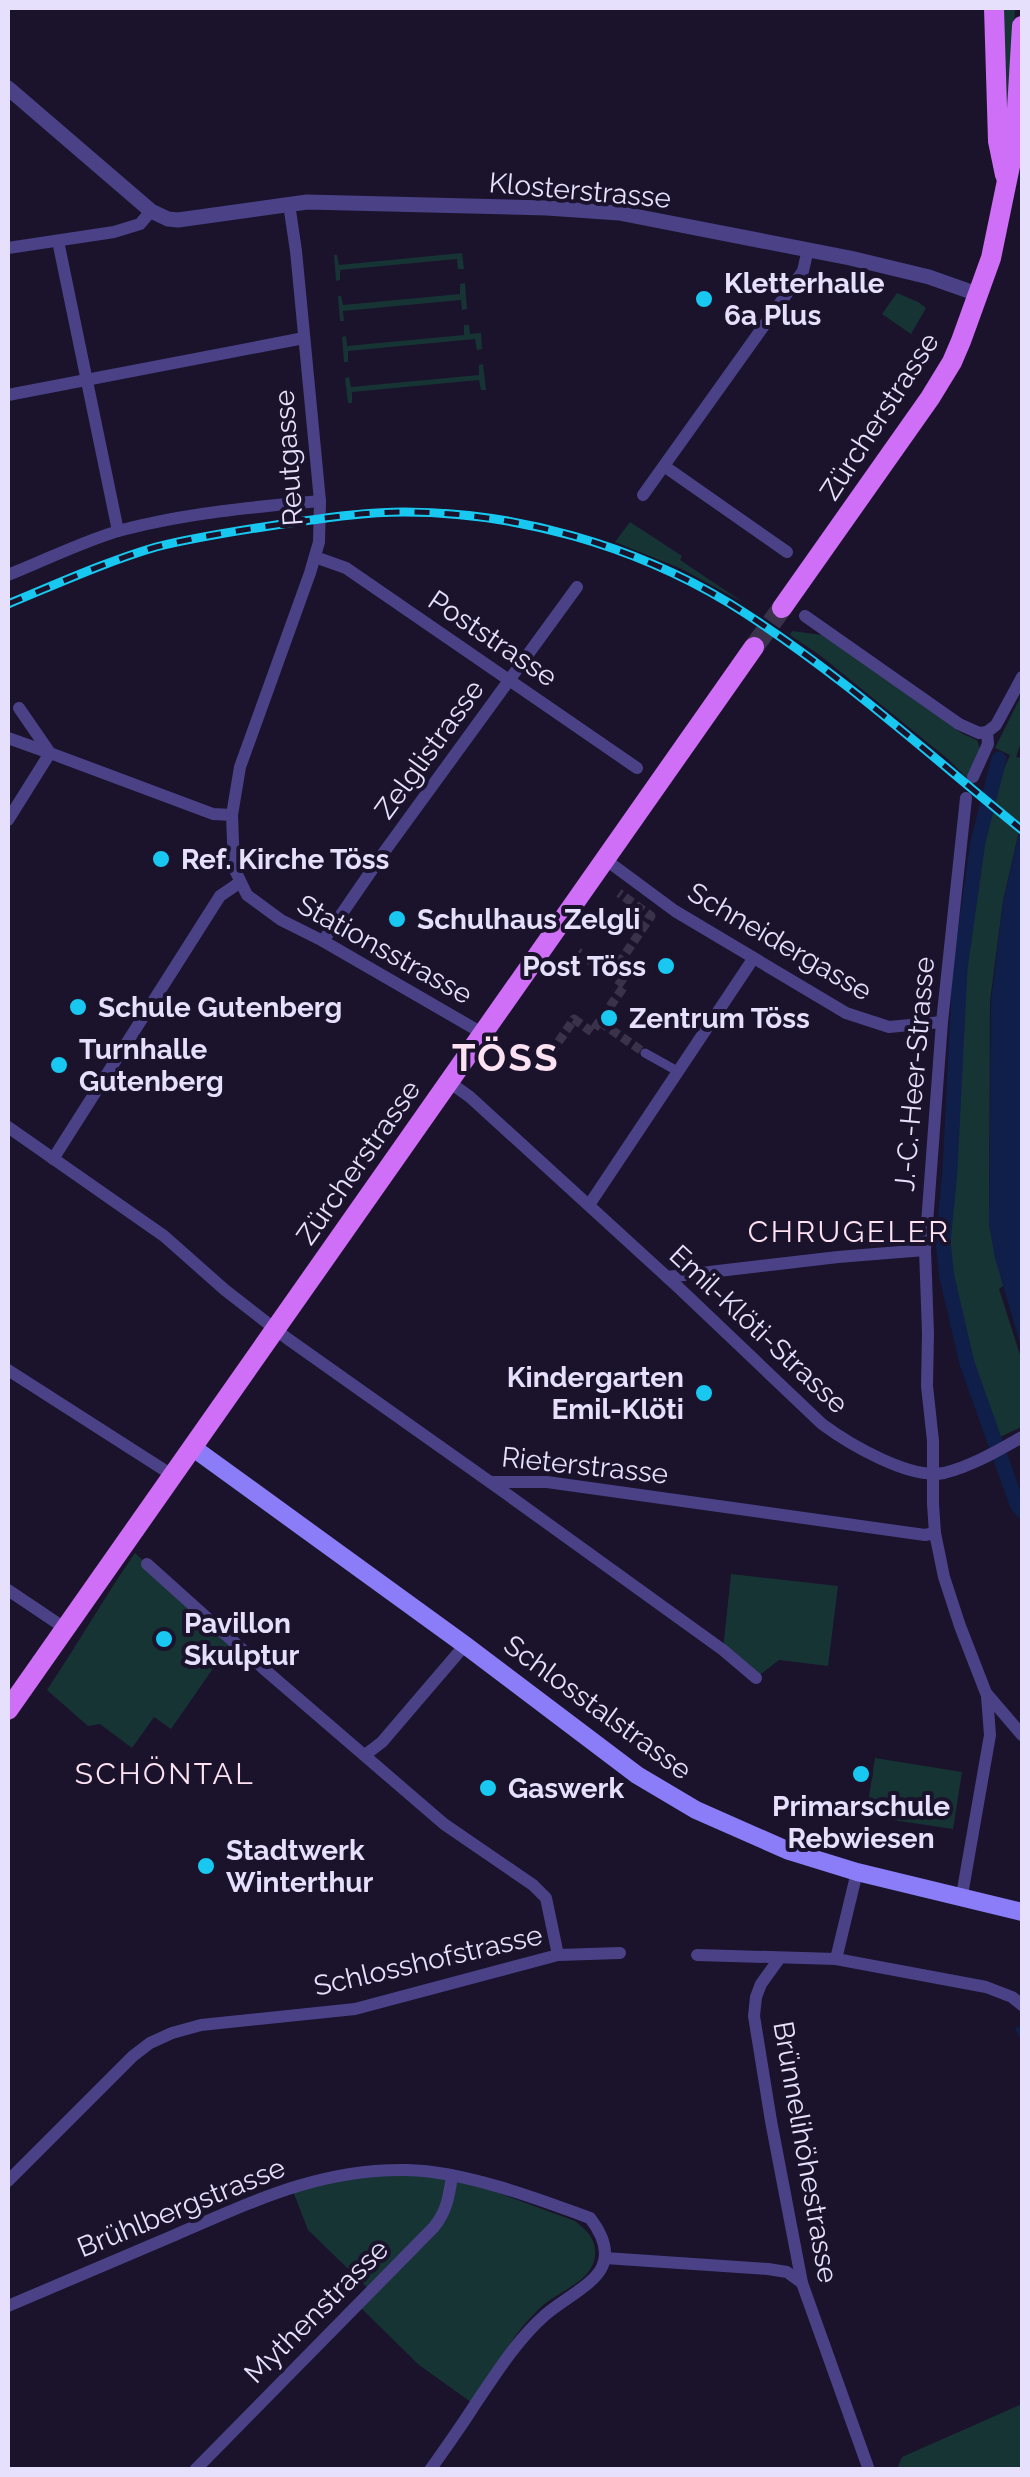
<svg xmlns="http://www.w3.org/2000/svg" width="1030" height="2477" font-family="Raleway,sans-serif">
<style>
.green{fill:#173435}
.water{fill:#0f1f49}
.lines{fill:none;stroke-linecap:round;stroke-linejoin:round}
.stream{stroke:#0f1f49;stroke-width:5}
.canal{stroke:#0f1f49;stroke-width:15}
.pedestrian-tunnel{stroke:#39324a;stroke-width:9;stroke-dasharray:9 4.5;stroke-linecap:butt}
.primary-tunnel{stroke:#39324a;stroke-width:20;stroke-dasharray:20 10;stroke-linecap:butt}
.pedestrian{stroke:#4a4187;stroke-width:9}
.minor{stroke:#4a4187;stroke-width:12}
.tertiary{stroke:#4a4187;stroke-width:15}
.secondary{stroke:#8b7df7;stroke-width:18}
.primary{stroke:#cf6ef6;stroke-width:20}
.rail-casing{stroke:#18c8f1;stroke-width:9}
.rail{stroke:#1a132b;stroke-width:5;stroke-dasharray:15;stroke-linecap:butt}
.poi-dot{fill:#18c8f1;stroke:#1a132b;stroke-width:4}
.labels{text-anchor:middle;stroke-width:8;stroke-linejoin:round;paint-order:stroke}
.street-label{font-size:28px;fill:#e6e0fd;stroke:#1a132b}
.poi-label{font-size:28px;font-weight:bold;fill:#e6e0fd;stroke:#1a132b;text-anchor:start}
.neighbourhood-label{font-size:30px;letter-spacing:2.5px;fill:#fde2f1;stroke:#1a132b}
.district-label{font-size:38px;font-weight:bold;letter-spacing:2.5px;fill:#fde2f1;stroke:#1a132b}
</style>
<rect width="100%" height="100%" fill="#1a132b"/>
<!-- green -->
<g class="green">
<polygon points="1003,8 1015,8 1007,164"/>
<polygon points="462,253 464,269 458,269 457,259 340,270 340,280 336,281 334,255 337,255 339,265"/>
<polygon points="465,283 467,309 462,310 461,300 343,311 344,321 340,321 338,296 341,296 343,305 460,294 460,284"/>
<polygon points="897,293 918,302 926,308 911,334 882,314"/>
<polygon points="464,325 469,325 470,334 481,333 482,349 477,350 475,339 348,351 348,362 344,362 342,337 346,336 347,346 464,335"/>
<polygon points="483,364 486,390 481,390 479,380 352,392 352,403 348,403 345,378 349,377 351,387 479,375 479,365"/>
<polygon points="630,522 682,556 680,560 744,603 682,569 615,542"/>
<polygon points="792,631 822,635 963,734 977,740 981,752 967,778 948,759 821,656 790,635"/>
<polygon points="1022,694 1022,740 1016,757 1021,758 1022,755 1022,818 1003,901 990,1001 989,1224 1003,1286 999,1289 1022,1361 1022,1428 1021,1427 1000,1437 976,1370 951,1276 950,1225 958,1118 963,969 987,809 1010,755 995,748"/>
<path d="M135,1553L232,1641L171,1729L154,1717L132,1748L100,1724L88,1726L47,1690C77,1645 104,1598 135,1553Z"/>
<polygon points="731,1574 838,1586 828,1666 779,1660 756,1678 723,1650"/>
<polygon points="875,1758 962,1772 953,1829 866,1816"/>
<path d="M371,2171L452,2176L575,2221C588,2231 599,2242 594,2261C588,2283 557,2292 541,2307C509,2337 496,2369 475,2405L419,2365L357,2304L370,2290L308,2230L291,2186Z"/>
<polygon points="1022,2404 1022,2469 897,2469 902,2457"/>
</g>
<!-- water -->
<polygon class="water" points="1022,820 1022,1350 995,1258 989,1224 991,1001 1003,901"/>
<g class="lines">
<!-- stream -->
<polyline class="stream" points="1018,2029 1022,2036"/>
<!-- canal -->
<polyline class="canal" points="999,759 978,842 960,969 950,1171 943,1243 947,1277 967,1363 1017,1504 1022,1511"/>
<!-- pedestrian-tunnel -->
<g class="pedestrian-tunnel">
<polyline points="611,975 651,916 619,893"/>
<polyline points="600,1022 645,1053"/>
<polyline points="551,1053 574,1019 592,1032 625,985 578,952"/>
</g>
<!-- primary-tunnel -->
<polyline class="primary-tunnel" points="754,647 782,608"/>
<!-- pedestrian -->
<polyline class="pedestrian" points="645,1053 679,1072"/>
<!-- minor -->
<g class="minor">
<polyline points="58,241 118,531"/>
<polyline points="8,248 114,232 140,224 151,211"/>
<polyline points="8,395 304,338"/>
<polyline points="664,466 787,552"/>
<polyline points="643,495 803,271 808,249"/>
<polyline points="315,557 346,568 637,768"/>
<path d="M8,575C44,561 85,540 122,530C187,513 253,507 320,501"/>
<polyline points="805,616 959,724 979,733 987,732"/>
<polyline points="19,708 50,753 213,814 232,815 234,868 247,895 281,920 323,941 482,1033"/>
<polyline points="8,738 50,753 8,820"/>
<polyline points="973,777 988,744 987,732 996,725 1022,677"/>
<polyline points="966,798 942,1022 925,1250 928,1333 927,1386 933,1441 933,1504 935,1533 944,1577 960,1626 986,1693 1022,1735"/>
<polyline points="232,815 240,767 310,573 319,542 320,501 296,251 289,204"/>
<polyline points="606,860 675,911 846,1013 889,1027 942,1022"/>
<polyline points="323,941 387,848 577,587"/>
<path d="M449,1082L470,1097L678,1287L822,1424C849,1444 910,1480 944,1473C972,1466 997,1451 1022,1437"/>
<polyline points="8,1127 164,1236 225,1290 288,1339 490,1482 723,1650 756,1678"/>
<polyline points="53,1159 220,896 239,883"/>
<polyline points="589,1205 753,959"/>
<polyline points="667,1277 838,1257 925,1250"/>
<polyline points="8,1370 172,1475"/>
<polyline points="490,1482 547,1482 925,1535 935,1533"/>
<polyline points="147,1564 264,1669 444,1824 533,1885 546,1898 558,1955"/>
<polyline points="8,1590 66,1629"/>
<polyline points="365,1755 382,1742 465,1645"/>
<polyline points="962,1895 990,1735 987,1696"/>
<polyline points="697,1955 836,1959 857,1872"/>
<polyline points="779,1959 761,1984 756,1997 754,2016 771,2121 802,2283 869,2470"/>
<polyline points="836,1959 986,1987 1012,1997 1022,2005"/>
<polyline points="8,2181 133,2056 150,2043 172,2033 201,2025 355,2009 558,1955 620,1953"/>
<polyline points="605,2258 768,2269 787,2272 802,2283"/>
<path d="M8,2306C63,2283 119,2259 175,2235C252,2202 320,2168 407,2170C463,2171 536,2198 590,2218C600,2231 610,2250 602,2267C594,2285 560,2301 544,2316C516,2341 495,2375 474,2406C460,2428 445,2449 430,2470"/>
<path d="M195,2470L434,2227C447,2211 449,2196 452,2176"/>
</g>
<!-- tertiary -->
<polyline class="tertiary" points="8,88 151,211 168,219 178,220 307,202 547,208 619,213 850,258 929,277 980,295"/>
<!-- secondary -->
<polyline class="secondary" points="192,1447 465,1645 637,1775 696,1810 789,1851 857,1872 1022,1912"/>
<!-- primary -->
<g class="primary">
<polyline points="994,8 998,141 1005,175"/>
<polyline points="782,608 930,398 952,362 961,341 991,258 1015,142 1022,26"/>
<polyline points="8,1710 754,647"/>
</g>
<defs>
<path id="rail" d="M8,604C57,584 105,562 156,547C196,537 236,531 276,525C318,519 361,512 404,512C516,512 633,545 729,603C834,668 927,753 1022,830"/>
</defs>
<!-- rail casing -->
<use href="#rail" class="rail-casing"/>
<!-- rail -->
<use href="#rail" class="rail"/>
</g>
<!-- markers -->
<g class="poi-dot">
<circle cx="704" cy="299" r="10"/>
<circle cx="161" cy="859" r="10"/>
<circle cx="397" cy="919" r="10"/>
<circle cx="666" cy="966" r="10"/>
<circle cx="78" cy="1007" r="10"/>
<circle cx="609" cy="1018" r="10"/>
<circle cx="59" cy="1065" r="10"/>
<circle cx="704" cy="1393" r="10"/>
<circle cx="164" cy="1639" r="10"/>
<circle cx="861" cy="1774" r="10"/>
<circle cx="488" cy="1788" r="10"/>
<circle cx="206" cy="1866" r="10"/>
</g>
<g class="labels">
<!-- street labels -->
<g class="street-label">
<text transform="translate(580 190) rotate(5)" y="10">Klosterstrasse</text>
<text transform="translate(879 416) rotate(-57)" y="10">Zürcherstrasse</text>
<text transform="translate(288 458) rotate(-94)" y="10">Reutgasse</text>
<text transform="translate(493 638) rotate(34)" y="10">Poststrasse</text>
<text transform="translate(429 749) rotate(-54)" y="10">Zelglistrasse</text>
<text transform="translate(780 941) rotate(30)" y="10">Schneidergasse</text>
<text transform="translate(385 949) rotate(29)" y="10">Stationsstrasse</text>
<text transform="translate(914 1074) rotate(-85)" y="10">J.-C.-Heer-Strasse</text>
<text transform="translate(358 1162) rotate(-55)" y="10">Zürcherstrasse</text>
<text transform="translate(759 1329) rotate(43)" y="10">Emil-Klöti-Strasse</text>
<text transform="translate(585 1465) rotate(6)" y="10">Rieterstrasse</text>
<text transform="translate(598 1707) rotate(36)" y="10">Schlosstalstrasse</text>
<text transform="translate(428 1960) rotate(-13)" y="10">Schlosshofstrasse</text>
<text transform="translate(806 2152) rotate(80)" y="10">Brünnelihöhestrasse</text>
<text transform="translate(181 2207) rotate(-22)" y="10">Brühlbergstrasse</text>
<text transform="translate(316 2311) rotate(-45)" y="10">Mythenstrasse</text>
</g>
<!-- poi labels -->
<g class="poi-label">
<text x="724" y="293">Kletterhalle<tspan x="724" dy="32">6a Plus</tspan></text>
<text x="181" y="869">Ref. Kirche Töss</text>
<text x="417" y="929">Schulhaus Zelgli</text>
<text x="646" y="976" text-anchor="end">Post Töss</text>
<text x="98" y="1017">Schule Gutenberg</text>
<text x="629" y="1028">Zentrum Töss</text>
<text x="79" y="1059">Turnhalle<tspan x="79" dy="32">Gutenberg</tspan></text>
<text x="684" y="1387" text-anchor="end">Kindergarten<tspan x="684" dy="32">Emil-Klöti</tspan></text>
<text x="184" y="1633">Pavillon<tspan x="184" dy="32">Skulptur</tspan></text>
<text x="508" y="1798">Gaswerk</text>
<text x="861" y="1816" text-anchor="middle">Primarschule<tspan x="861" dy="32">Rebwiesen</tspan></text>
<text x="226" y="1860">Stadtwerk<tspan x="226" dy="32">Winterthur</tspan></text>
</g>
<!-- neighbourhood labels -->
<g class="neighbourhood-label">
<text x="849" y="1242">CHRUGELER</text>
<text x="165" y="1784">SCHÖNTAL</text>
</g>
<!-- district labels -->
<g class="district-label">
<text x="506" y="1071">TÖSS</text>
</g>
</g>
<!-- border -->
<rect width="1030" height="2477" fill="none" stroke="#e6e0fd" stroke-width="20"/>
</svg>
